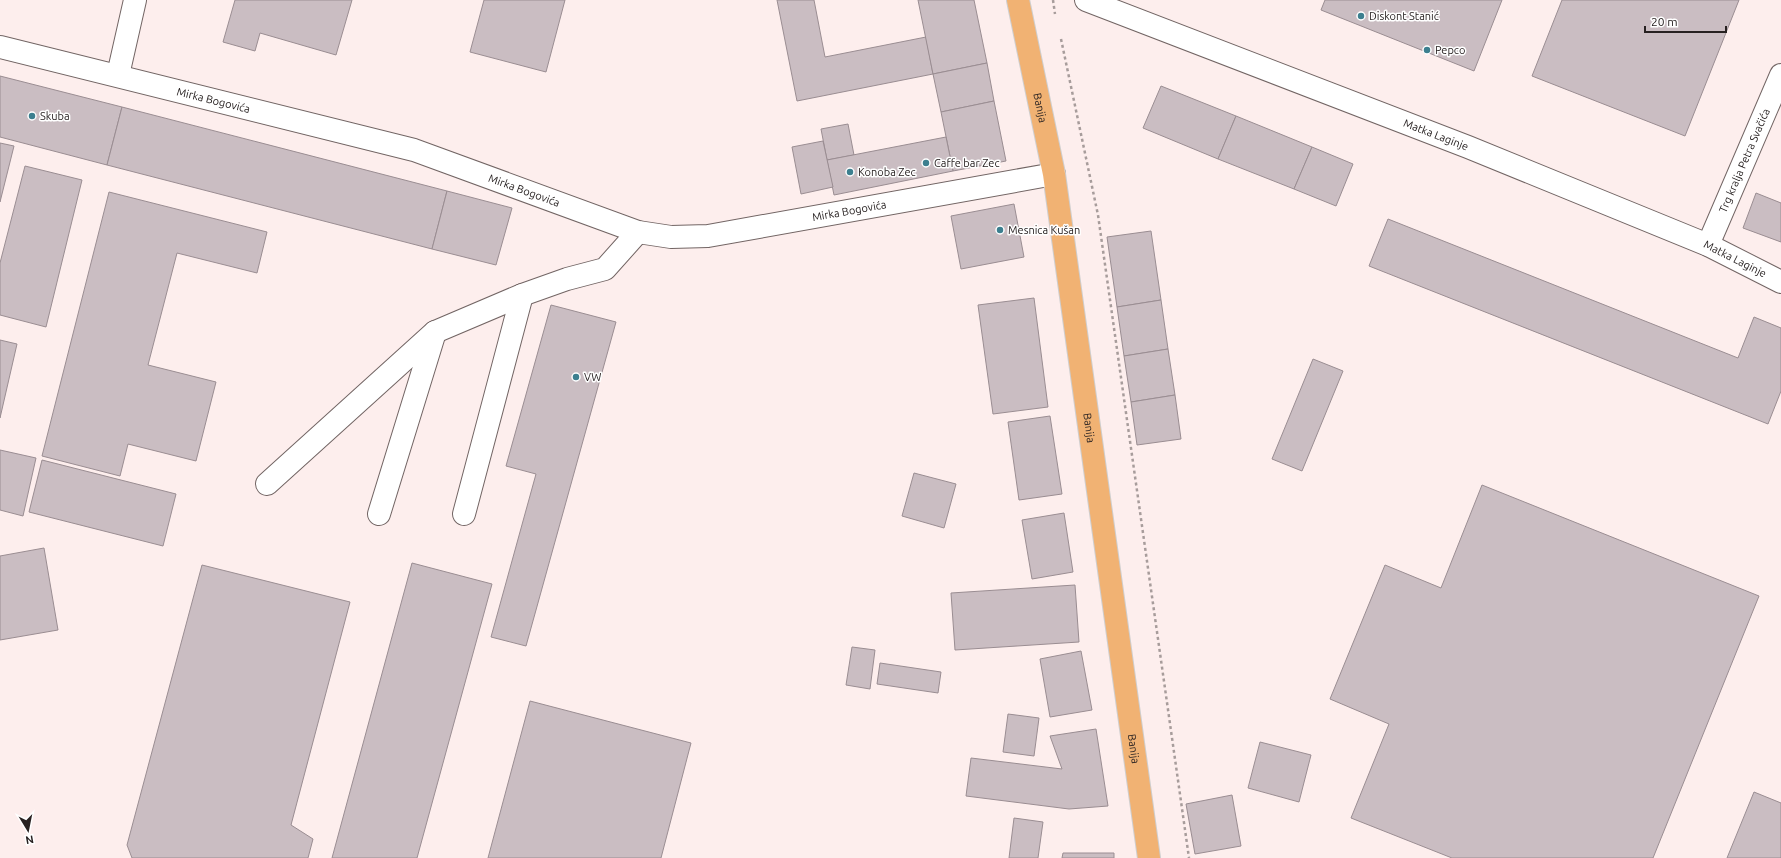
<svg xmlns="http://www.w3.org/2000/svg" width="1781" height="858" font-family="Ubuntu,sans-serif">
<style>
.building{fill:#cabdc2;stroke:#9a8d92}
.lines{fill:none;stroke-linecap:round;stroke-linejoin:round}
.minor-casing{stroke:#726564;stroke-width:24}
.major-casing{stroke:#cfcece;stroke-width:24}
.path{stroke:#a79c9b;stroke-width:2.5;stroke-dasharray:3 3;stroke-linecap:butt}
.minor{stroke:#fff;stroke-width:22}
.major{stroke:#f1b273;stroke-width:22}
.poi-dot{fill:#3c7f8f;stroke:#fff;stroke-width:1.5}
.labels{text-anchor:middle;stroke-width:3;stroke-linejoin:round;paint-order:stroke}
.poi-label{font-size:11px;fill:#272121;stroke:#fff;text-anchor:start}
.street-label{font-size:11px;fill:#272121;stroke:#fff}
</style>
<rect width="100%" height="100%" fill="#fdeeed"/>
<!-- building -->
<g class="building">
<polygon points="235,0 352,0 336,55 260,33 255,51 223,42"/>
<polygon points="484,0 565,0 546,72 470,52"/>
<polygon points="777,0 814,0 825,57 926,37 933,74 797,101"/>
<polygon points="918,0 974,0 987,63 933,74"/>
<polygon points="1325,0 1502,0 1474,71 1321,10"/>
<polygon points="1562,0 1739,0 1685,136 1532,76"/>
<polygon points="987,63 994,101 941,112 933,74"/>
<polygon points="0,76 122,107 107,165 0,137"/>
<polygon points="1161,86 1236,116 1218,159 1143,128"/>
<polygon points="994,101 1006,161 953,171 941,112"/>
<polygon points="122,107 447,191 432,249 107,165"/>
<polygon points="1236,116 1312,147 1294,189 1218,159"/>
<polygon points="848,124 854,155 827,160 821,129"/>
<polygon points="946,137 953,171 834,195 827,160"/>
<polygon points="823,141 833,187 801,194 792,147"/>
<polygon points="0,143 14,146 0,202"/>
<polygon points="1312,147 1353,164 1336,206 1294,189"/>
<polygon points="25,166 82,180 46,327 0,315 0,263"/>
<polygon points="447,191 512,208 496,265 432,249"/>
<polygon points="109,192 267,232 257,273 177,253 148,365 216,382 196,461 128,444 120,476 42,456"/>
<polygon points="1756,193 1781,203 1781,242 1743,228"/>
<polygon points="1014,204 1024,257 961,269 951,216"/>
<polygon points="1388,219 1738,358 1754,317 1781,328 1781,391 1768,424 1369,266"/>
<polygon points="1151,231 1161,300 1117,307 1107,237"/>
<polygon points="1034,298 1048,407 993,414 978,305"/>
<polygon points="1161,300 1168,349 1124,356 1117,307"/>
<polygon points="551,305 616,322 526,646 491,637 536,474 506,466"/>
<polygon points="0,340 17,344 0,418"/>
<polygon points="1168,349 1175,395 1131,402 1124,356"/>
<polygon points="1313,359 1343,371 1302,471 1272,459"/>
<polygon points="1175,395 1181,439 1137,445 1131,402"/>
<polygon points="1050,416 1062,494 1019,500 1008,422"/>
<polygon points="0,450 36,458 23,516 0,510"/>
<polygon points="42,460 176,494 163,546 29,512"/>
<polygon points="914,473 956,484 944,528 902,516"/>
<polygon points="1482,485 1759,596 1653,858 1452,858 1351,818 1389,724 1330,699 1385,565 1441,588"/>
<polygon points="1064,513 1073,572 1032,579 1022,520"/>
<polygon points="44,548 58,630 0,640 0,556"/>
<polygon points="412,563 492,584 417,858 332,858"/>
<polygon points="202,565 350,602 291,825 313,839 308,858 132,858 127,845"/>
<polygon points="1075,585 1079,642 955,650 951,593"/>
<polygon points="852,647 875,650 870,689 846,685"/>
<polygon points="1081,651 1092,710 1050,717 1040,659"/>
<polygon points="880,663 941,672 938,693 877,684"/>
<polygon points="530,701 691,743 661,858 488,858"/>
<polygon points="1008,714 1039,718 1034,756 1003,752"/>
<polygon points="1096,729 1108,806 1069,809 966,796 971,758 1062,769 1050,736"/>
<polygon points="1260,742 1311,755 1299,802 1248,788"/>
<polygon points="1754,792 1781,803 1781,858 1727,858"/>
<polygon points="1232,795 1241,846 1195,854 1186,804"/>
<polygon points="1014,818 1043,822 1038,858 1009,858"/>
<polygon points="1063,853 1114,853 1114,858 1062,858"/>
</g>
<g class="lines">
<defs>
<g id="minor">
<path id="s1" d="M1086,0L1468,147L1708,245L1781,282"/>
<path id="s2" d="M0,47L414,150L638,232L671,237L708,236L1054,174"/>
<polyline points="118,75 135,0"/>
<path id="s3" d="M1708,245L1781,75"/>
<polyline points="267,484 435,332 522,295 567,279 605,269 638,232"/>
<polyline points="379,514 435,332"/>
<polyline points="464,514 522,295"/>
</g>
<g id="major">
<path id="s4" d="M1018,0L1054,174L1149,858"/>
</g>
</defs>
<!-- minor casing -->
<use href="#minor" class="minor-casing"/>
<!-- major casing -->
<use href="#major" class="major-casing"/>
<!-- path -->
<g class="path">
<polyline points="1053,0 1055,14"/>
<polyline points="1061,39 1098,215 1189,858"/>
</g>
<!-- minor -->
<use href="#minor" class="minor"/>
<!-- major -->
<use href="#major" class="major"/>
</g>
<!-- markers -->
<g class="poi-dot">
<circle cx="1361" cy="16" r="4"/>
<circle cx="1427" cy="50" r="4"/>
<circle cx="32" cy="116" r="4"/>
<circle cx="926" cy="163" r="4"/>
<circle cx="850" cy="172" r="4"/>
<circle cx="1000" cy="230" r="4"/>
<circle cx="576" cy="377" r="4"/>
</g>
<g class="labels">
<!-- poi labels -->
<g class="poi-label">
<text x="1369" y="20">Diskont Stanić</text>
<text x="1435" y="54">Pepco</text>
<text x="40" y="120">Skuba</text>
<text x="934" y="167">Caffe bar Zec</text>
<text x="858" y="176">Konoba Zec</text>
<text x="1008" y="234">Mesnica Kušan</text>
<text x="584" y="381">VW</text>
</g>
<!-- street labels -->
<g class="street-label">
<text dy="4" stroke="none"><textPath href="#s2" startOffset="220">Mirka Bogovića</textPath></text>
<text dy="4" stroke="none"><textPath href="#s4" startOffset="110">Banija</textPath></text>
<text dy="4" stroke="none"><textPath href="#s1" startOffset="375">Matka Laginje</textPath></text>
<text dy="4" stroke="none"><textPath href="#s3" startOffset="92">Trg kralja Petra Svačića</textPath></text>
<text dy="4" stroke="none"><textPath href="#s2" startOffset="544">Mirka Bogovića</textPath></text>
<text dy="4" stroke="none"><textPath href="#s2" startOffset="879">Mirka Bogovića</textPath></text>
<text dy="4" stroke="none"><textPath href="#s1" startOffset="699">Matka Laginje</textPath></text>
<text dy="4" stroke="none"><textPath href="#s4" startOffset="434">Banija</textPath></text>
<text dy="4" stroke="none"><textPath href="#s4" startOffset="758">Banija</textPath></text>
</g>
</g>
<!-- north arrow -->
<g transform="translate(28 830) rotate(170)" stroke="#ffffff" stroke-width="3" paint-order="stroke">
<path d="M0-3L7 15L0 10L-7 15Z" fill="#272121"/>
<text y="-6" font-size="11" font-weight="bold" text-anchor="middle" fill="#272121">N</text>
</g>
<!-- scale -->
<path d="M1645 26v6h81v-6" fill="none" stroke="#272121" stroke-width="2"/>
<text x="1651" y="26" font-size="12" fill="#272121" stroke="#ffffff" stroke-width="3" paint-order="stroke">20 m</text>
</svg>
